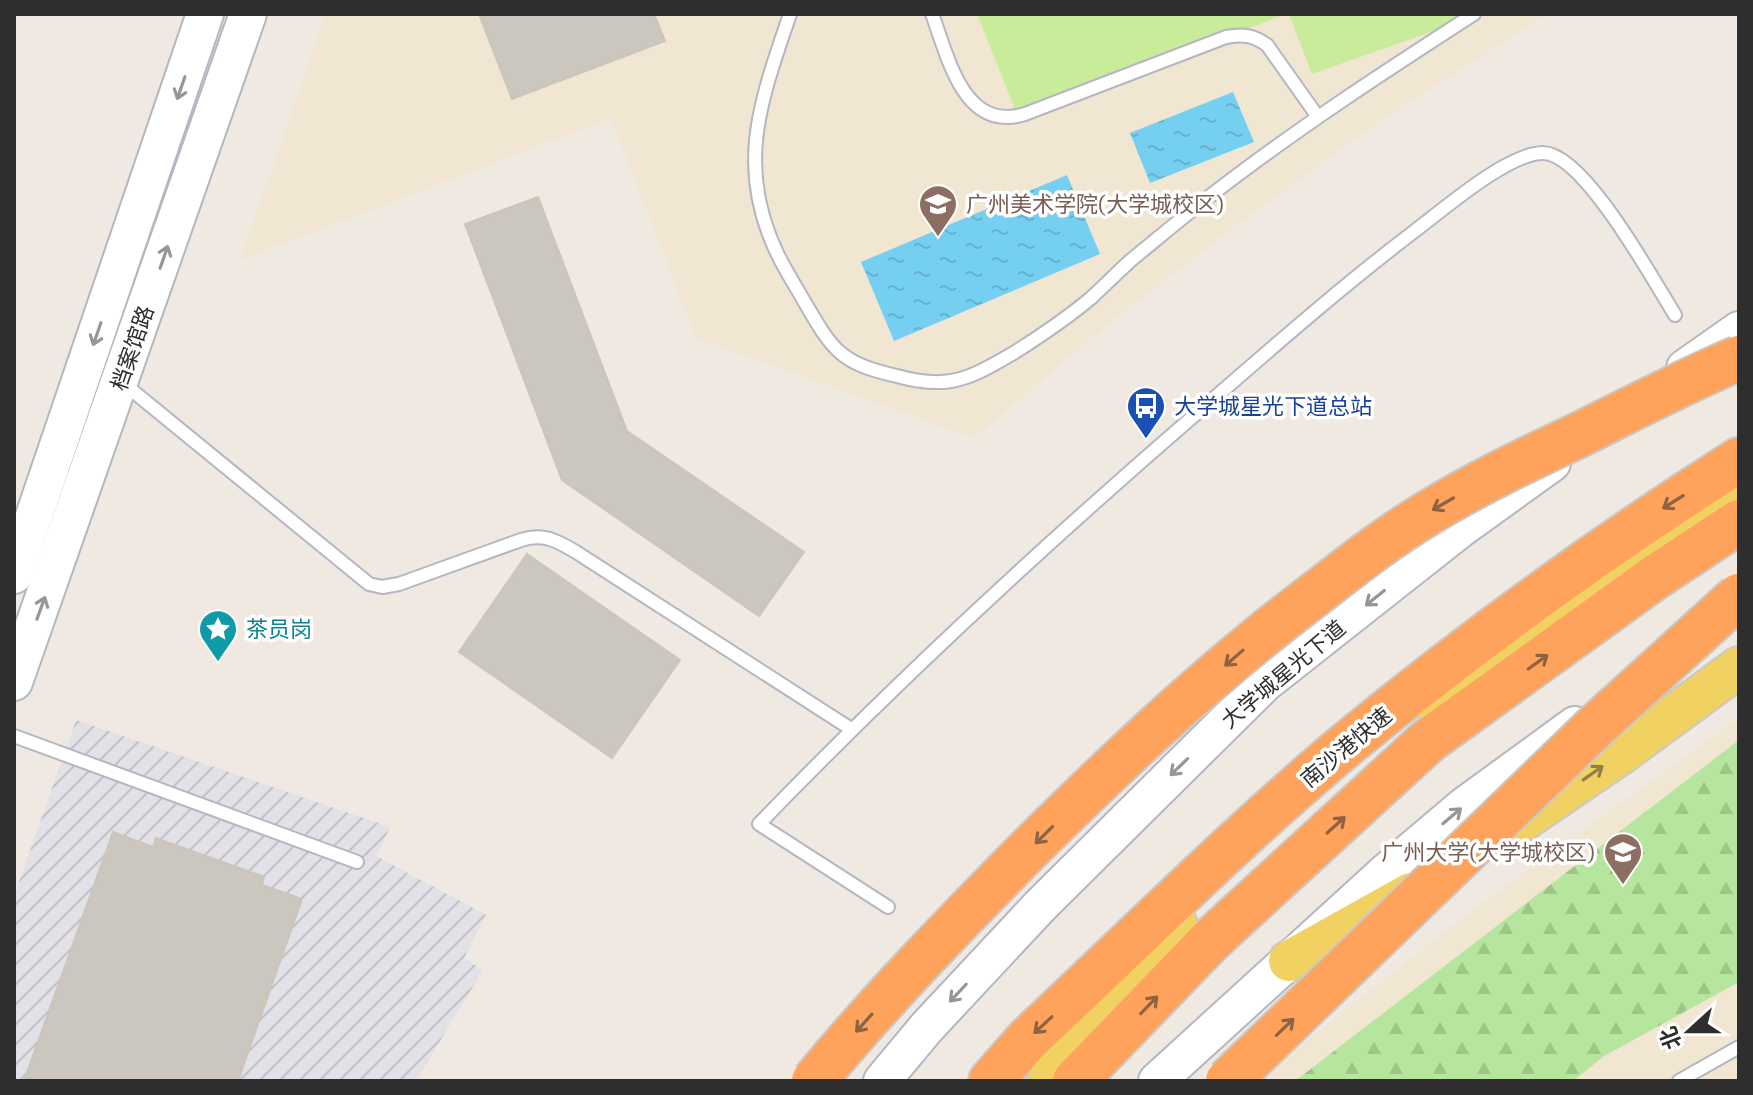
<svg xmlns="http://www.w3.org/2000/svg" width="1753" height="1095" font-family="'Exo 2','Noto Sans SC',sans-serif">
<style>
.industrial{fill:url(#industrial-furrows)}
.education{fill:#f0e6d1}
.forest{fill:url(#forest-firs)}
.pitch{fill:#c9ec9a}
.water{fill:url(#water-ripples)}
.building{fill:#cbc7bf;stroke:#cbc5ba;stroke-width:2}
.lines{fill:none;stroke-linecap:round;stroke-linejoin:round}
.service-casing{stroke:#b4b7c1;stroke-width:16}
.secondary-casing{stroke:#b4b7c1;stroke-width:40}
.primary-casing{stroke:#c9c9c9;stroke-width:44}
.motorway-casing{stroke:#c9c9c9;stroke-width:48}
.service{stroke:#fff;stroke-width:12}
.secondary{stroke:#fff;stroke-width:36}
.primary{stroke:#f2d163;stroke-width:40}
.motorway{stroke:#ffa35c;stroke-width:44}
.motorway-bridge-casing{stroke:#c9c9c9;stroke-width:48;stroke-linecap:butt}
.motorway-bridge{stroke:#ffa35c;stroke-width:44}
.oneway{stroke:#969696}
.oneway2{stroke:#8c6343}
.oneway3{stroke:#908048}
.labels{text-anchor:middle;stroke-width:7;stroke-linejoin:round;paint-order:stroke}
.education-label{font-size:22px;fill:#785e54;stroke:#fff;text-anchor:start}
.street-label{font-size:22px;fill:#2e2e2e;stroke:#fff}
.transit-label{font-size:22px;fill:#164399;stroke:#fff;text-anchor:start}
.culture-label{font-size:22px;fill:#0d838f;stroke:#fff;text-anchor:start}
</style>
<defs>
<pattern id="industrial-furrows" width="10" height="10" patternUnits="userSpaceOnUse" patternTransform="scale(2)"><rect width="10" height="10" fill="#e3e1e8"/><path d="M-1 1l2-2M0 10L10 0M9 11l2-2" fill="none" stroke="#c3c1c7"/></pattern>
<pattern id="forest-firs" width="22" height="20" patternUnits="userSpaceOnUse" patternTransform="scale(2)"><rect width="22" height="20" fill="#b6e59e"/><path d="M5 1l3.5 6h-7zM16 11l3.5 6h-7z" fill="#9dc588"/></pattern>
<pattern id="water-ripples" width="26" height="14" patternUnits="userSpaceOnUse" patternTransform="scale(2)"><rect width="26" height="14" fill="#75cff0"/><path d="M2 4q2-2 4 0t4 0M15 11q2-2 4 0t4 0" fill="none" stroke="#66b2ce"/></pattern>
</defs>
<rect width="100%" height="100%" fill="#efe9e1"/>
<!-- industrial -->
<polygon class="industrial" points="76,720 390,827 376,856 486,915 464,958 483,970 416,1081 14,1081 14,896"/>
<!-- education -->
<g class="education">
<polygon points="326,14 1547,14 1384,118 1248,216 1108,324 974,438 696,338 611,118 240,260"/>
<polygon points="1739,718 1739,1081 1264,1081 1282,1060 1465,916"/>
</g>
<!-- forest -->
<polygon class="forest" points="1739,740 1739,982 1604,1056 1573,1081 1295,1081"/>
<!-- pitch -->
<g class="pitch">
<polygon points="977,14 1285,14 1019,119"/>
<polygon points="1289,14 1456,14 1459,22 1312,74"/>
</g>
<!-- water -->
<g class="water">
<polygon points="1233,92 1254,142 1150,183 1130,133"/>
<polygon points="1067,175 1100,254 894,341 861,262"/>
</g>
<!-- building -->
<g class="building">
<polygon points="479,14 654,14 665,41 512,99"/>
<polygon points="538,197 627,431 804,552 759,616 562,480 465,224"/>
<polygon points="527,554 680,660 612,758 459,652"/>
<polygon points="113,832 153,847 156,838 264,877 262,885 302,899 238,1081 24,1081"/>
</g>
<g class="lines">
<defs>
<g id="service">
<path d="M790,14C761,100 735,165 777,253C785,270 795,285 804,301C833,351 840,363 897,376C915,381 933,384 951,381C974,377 992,365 1012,354C1039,337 1066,319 1091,298C1104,286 1117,273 1130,261C1157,239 1183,217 1210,196C1295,130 1384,72 1474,14"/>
<path d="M932,14C948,56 963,133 1025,114L1226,37C1243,34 1253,35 1267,45L1318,117"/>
<path d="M123,383L369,584L382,587L399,584L521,540C543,533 556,540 576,552L851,729"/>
<polyline points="14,736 357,862"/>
<path d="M888,907L759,824C896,682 1040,549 1189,420C1264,355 1337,290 1416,230C1444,209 1508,153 1543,153C1584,153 1653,280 1675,315"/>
<polyline points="1679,1081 1739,1047"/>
</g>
<g id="secondary">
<polyline points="1685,368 1739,330"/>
<polyline points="14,575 205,14"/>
<polyline points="14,682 248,14"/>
<polyline points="882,1081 927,1027 1040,906 1265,683 1459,530 1552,463"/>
<polyline points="1157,1081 1386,872 1464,806 1575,725"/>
</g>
<g id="primary">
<polyline points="1432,701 1578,599 1739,494"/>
<polyline points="1496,839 1622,753 1739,667"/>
<polyline points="1289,961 1411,893"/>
<path d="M1048,1081C1075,1020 1130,972 1177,925"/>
</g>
<g id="motorway">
<path d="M991,1081L1028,1039C1135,939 1239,834 1352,740C1475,639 1605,545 1739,460"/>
<polyline points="1075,1081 1210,941 1428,741 1654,578 1739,522"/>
</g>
</defs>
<!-- service casing -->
<use href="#service" class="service-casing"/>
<!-- secondary casing -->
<use href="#secondary" class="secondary-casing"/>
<!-- primary casing -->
<use href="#primary" class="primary-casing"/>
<!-- motorway casing -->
<use href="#motorway" class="motorway-casing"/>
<!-- service -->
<use href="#service" class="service"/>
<!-- secondary -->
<use href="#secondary" class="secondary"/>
<!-- primary -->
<use href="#primary" class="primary"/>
<!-- motorway -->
<use href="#motorway" class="motorway"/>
<defs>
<g id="motorway-bridge">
<path d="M814,1081C881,1000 954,925 1028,850C1111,768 1196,687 1288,615C1333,581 1377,544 1425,515C1475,484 1528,459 1581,434C1633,408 1685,381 1739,358"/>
<polyline points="1228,1081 1598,724 1739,596"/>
</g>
</defs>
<!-- motorway-bridge casing -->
<use href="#motorway-bridge" class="motorway-bridge-casing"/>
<!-- motorway-bridge -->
<use href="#motorway-bridge" class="motorway-bridge"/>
</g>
<!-- one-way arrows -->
<defs><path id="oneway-shaft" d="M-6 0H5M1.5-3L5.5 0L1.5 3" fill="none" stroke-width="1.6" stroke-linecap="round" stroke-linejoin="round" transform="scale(2)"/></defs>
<g class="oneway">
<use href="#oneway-shaft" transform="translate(181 88) rotate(109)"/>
<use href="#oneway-shaft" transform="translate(164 257) rotate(-71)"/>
<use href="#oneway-shaft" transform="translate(97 334) rotate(109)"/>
<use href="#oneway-shaft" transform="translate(1375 598) rotate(141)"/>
<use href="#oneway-shaft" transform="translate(41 608) rotate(-70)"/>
<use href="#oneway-shaft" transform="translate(1179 767) rotate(136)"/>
<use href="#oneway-shaft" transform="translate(1452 816) rotate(-40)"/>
<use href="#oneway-shaft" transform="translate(958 993) rotate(133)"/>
</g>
<g class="oneway2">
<use href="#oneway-shaft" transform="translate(1673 502) rotate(148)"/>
<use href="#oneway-shaft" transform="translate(1443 504) rotate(150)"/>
<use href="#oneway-shaft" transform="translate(1234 658) rotate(139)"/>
<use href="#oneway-shaft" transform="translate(1538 662) rotate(-36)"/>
<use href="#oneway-shaft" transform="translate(1336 825) rotate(-42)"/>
<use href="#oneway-shaft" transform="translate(1044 835) rotate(135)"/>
<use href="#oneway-shaft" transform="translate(1149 1005) rotate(-46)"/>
<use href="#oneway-shaft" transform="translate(864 1023) rotate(132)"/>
<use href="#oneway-shaft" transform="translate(1043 1025) rotate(137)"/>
<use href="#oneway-shaft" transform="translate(1285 1027) rotate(-44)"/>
</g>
<use class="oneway3" href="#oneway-shaft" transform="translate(1593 773) rotate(-35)"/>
<!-- icons -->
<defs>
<symbol id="university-pin" viewBox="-11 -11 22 30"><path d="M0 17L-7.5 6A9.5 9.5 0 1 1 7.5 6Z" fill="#8d6e63" stroke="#fff"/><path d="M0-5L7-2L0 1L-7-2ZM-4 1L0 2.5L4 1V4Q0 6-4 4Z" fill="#fff"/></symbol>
<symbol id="bus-pin" viewBox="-11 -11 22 30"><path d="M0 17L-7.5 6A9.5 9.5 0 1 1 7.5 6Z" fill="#1a4fb4" stroke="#fff"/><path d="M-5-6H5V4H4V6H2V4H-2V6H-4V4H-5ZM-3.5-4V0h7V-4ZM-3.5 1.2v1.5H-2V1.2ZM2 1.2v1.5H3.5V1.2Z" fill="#fff"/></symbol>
<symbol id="sight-pin" viewBox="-11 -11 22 30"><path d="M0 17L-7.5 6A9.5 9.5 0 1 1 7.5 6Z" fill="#0f9aa8" stroke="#fff"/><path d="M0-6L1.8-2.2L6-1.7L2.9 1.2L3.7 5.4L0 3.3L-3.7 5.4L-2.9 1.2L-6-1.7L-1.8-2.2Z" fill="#fff"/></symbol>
</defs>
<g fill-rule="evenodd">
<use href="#university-pin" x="916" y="182" width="44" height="60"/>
<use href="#bus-pin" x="1124" y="384" width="44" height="60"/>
<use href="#sight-pin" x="196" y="607" width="44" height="60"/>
<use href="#university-pin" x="1601" y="830" width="44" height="60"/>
</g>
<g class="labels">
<!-- education labels -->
<g class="education-label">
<text x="966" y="212">广州美术学院(大学城校区)</text>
<text x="1595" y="860" text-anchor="end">广州大学(大学城校区)</text>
</g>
<!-- street labels -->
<g class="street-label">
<text transform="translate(132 348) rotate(-71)" y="8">档案馆路</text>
<text transform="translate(1283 674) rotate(-40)" y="8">大学城星光下道</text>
<text transform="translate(1346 747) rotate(-40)" y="8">南沙港快速</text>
</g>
<!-- transit labels -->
<g class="transit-label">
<text x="1174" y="414">大学城星光下道总站</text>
</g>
<!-- culture labels -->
<g class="culture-label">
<text x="246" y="637">茶员岗</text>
</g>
</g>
<!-- border -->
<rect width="1753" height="1095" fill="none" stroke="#2e2e2e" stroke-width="32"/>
<!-- north arrow -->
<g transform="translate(1689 1031) rotate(249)" stroke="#ffffff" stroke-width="6" paint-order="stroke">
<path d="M0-6L14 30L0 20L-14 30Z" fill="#2e2e2e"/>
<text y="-12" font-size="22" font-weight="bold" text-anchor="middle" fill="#2e2e2e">北</text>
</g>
</svg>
